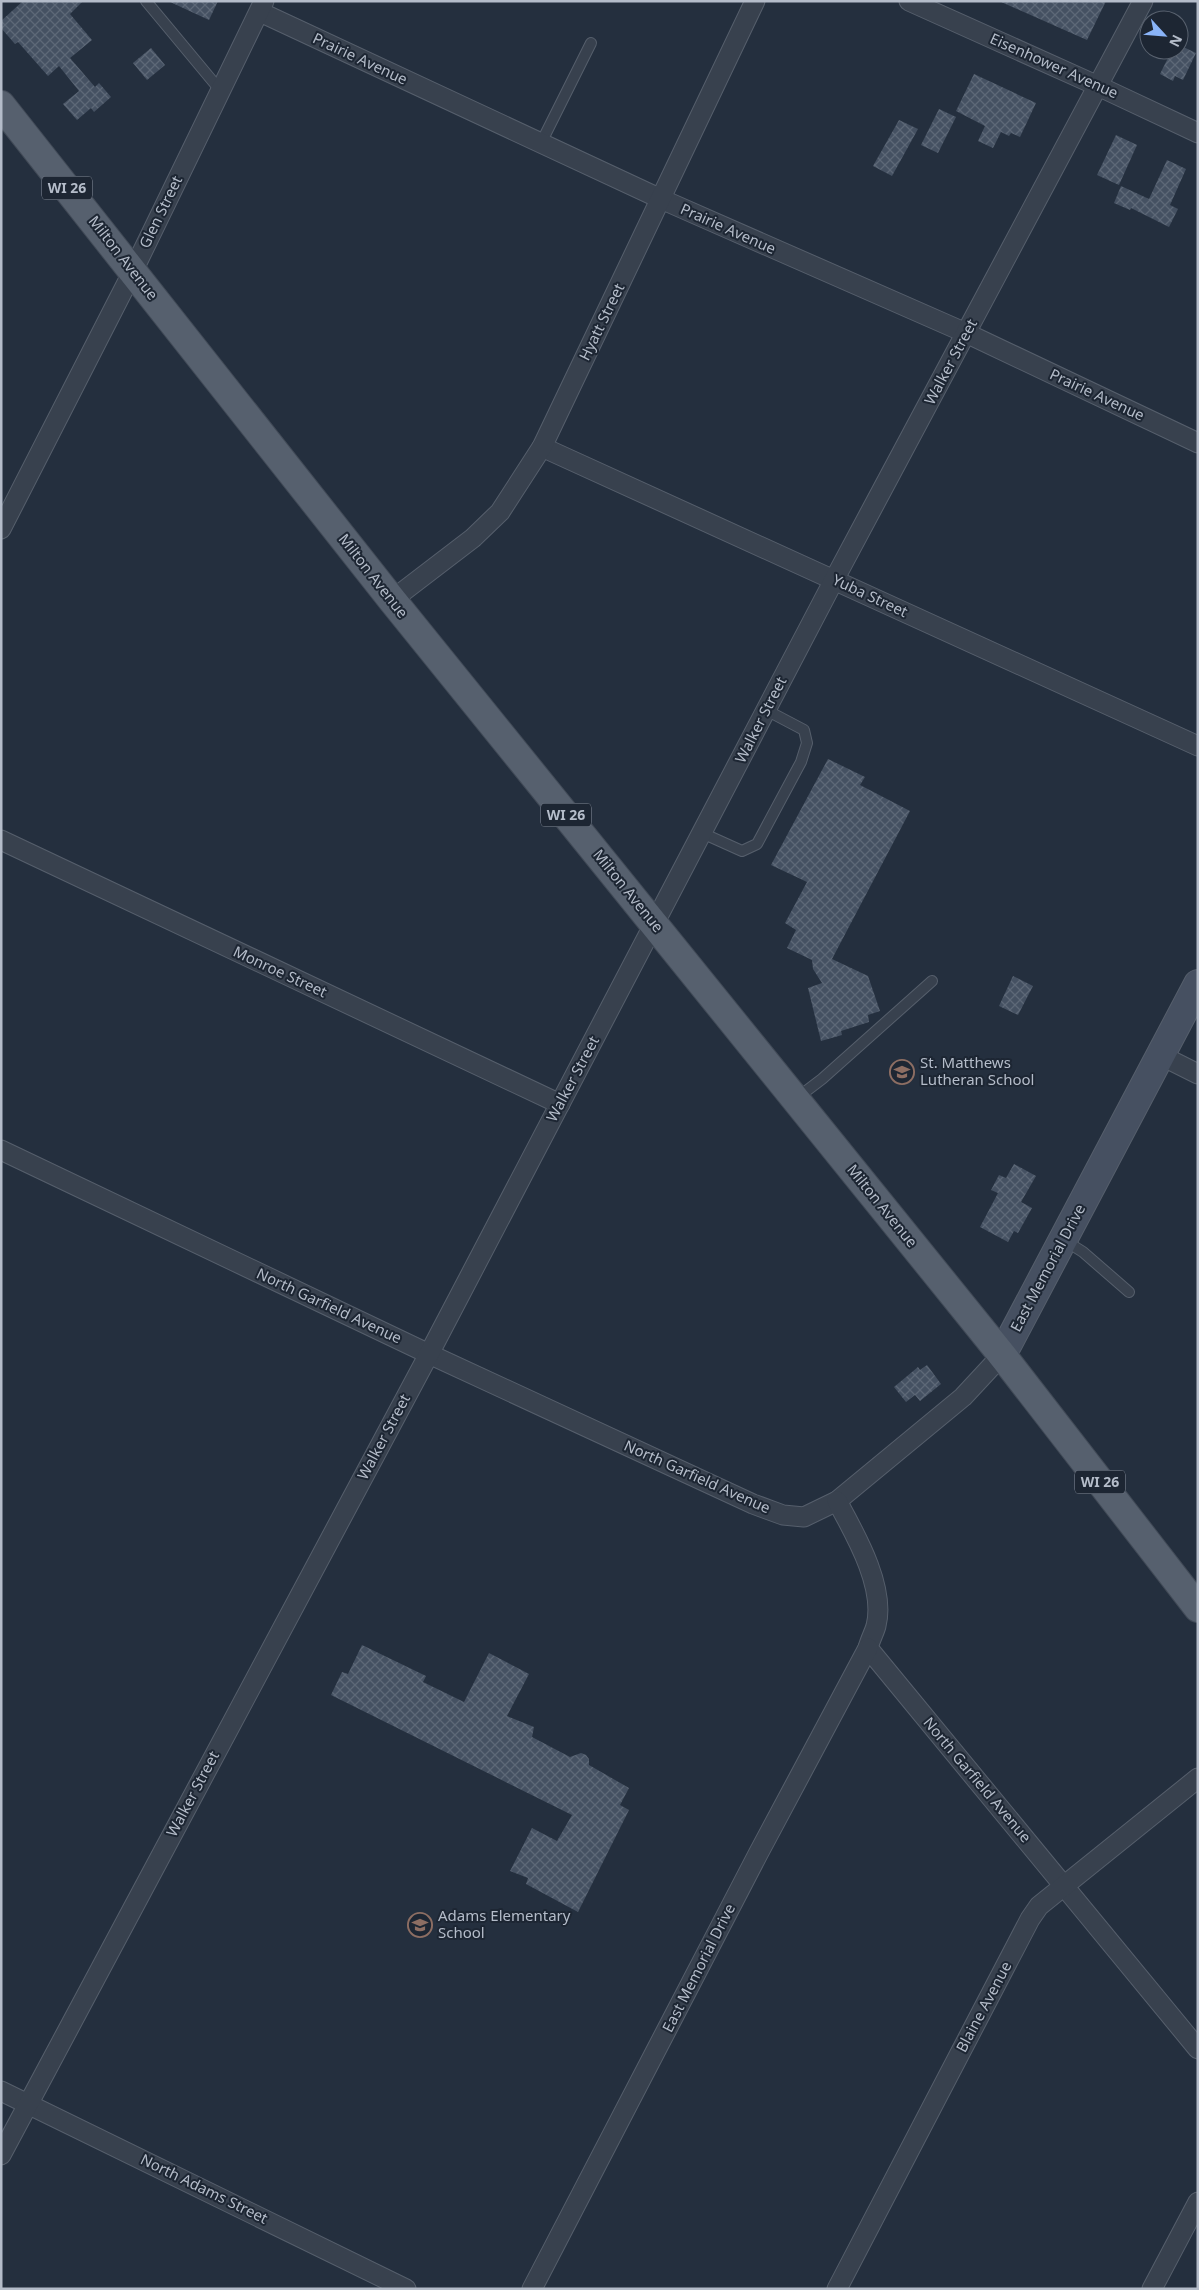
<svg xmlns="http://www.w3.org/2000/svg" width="1199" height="2290" font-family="'Noto Sans',sans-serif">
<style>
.building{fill:url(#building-cross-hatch)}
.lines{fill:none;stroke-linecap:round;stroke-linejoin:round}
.service-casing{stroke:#565f6c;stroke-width:12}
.minor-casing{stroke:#565f6c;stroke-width:21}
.secondary-casing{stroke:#565f6c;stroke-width:30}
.primary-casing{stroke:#414a57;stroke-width:30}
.service{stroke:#38414e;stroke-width:10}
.minor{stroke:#38414e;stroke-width:19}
.secondary{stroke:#465061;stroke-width:28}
.primary{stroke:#56606e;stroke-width:28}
.labels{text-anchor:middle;stroke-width:4;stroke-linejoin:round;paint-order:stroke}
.shield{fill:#1d2633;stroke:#878f9c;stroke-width:1}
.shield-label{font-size:14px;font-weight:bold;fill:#b4bcc9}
.street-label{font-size:15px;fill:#b4bcc9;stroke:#1d2633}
.poi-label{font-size:15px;fill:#b4bcc9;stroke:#1d2633;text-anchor:start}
</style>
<defs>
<pattern id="building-cross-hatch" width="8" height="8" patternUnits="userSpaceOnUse" patternTransform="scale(1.25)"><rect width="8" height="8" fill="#455162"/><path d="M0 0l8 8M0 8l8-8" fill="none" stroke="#5d6877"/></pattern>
</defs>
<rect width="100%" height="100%" fill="#242f3e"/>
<!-- building -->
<g class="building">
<polygon points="23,1 83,1 70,14 92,40 70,58 95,87 99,83 111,97 94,112 91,108 77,120 63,104 79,91 59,66 48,76 18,42 15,44 1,28 1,21"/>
<polygon points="168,1 218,1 209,20"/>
<polygon points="999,1 1106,1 1087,40"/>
<polygon points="1179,45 1196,53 1183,80 1175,76 1173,81 1160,74 1172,50 1179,50"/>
<polygon points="151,48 165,65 147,80 133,63"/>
<polygon points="974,74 1036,103 1020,137 1011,133 1009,136 1001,132 993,148 978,141 985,126 956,111"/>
<polygon points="939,109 956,117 938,153 921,145"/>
<polygon points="899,120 918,129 892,176 873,166"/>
<polygon points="1116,135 1137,145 1119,185 1097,175"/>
<polygon points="1167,160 1186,169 1170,205 1178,209 1169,227 1131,208 1130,210 1114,203 1121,186 1149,199"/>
<polygon points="828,759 865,777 860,785 910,811 832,959 868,976 880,1011 868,1015 869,1022 841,1031 842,1035 821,1041 808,988 822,983 813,969 812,960 787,948 796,930 785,923 807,882 771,865"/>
<polygon points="1013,976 1033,986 1018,1015 999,1006"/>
<polygon points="1014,1164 1036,1176 1021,1202 1032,1208 1018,1233 1014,1231 1008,1242 980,1227 998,1193 991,1190 999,1175 1006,1178"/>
<polygon points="927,1365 941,1384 920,1401 915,1395 906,1402 894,1387 918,1367 920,1370"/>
<polygon points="362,1645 426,1676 423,1682 464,1702 489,1653 529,1674 507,1716 534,1727 532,1737 570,1757 581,1753 586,1755 589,1759 589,1765 629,1788 620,1805 629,1810 578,1912 526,1884 528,1878 510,1871 532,1828 557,1841 572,1815 331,1695 342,1672 348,1674"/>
</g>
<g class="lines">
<defs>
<g id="service">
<polyline points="146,1 220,90"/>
<polyline points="541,143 591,43"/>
<polyline points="702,833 742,851 757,844 801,762 807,743 804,730 766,710"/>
<polyline points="797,1098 822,1079 932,981"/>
<polyline points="1064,1240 1083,1252 1129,1292"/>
</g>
<g id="minor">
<polyline points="909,1 1098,86 1198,133"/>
<polyline points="260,12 661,199 966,333 1198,443"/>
<polyline points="542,447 1198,746"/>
<polyline points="1,529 133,271 264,1"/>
<polyline points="392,600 473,538 500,512 542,447 755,1"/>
<polyline points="1,840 560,1104"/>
<polyline points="1160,1055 1198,1074"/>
<polyline points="1,1150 429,1354 753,1504 783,1515 804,1517 837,1501 963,1397 1002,1355"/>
<path d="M837,1501C855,1534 886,1587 876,1626C874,1633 870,1640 868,1648L1198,2049"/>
<polyline points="1,2091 406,2289"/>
<polyline points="1,2155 429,1354 834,580 1143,1"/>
<polyline points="532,2289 758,1854 868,1648"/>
<polyline points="837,2289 1030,1919 1039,1906 1198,1778"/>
<polyline points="1152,2289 1198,2202"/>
</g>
<polyline id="secondary" points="1002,1355 1198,984"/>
<polyline id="primary" points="1,105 392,600 1002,1355 1198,1608"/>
</defs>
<!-- service casing -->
<use href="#service" class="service-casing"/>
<!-- minor casing -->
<use href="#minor" class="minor-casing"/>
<!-- secondary casing -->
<use href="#secondary" class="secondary-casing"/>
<!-- primary casing -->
<use href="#primary" class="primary-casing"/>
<!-- service -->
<use href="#service" class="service"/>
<!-- minor -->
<use href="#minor" class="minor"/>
<!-- secondary -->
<use href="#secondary" class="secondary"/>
<!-- primary -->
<use href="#primary" class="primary"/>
</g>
<!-- icons -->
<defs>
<symbol id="school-ring" viewBox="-11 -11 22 22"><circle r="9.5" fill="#1d2633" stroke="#8d6e63" stroke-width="1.5"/><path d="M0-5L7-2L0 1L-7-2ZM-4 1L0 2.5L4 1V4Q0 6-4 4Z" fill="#8d6e63"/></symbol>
</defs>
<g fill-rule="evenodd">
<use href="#school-ring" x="888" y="1058" width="28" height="28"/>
<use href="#school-ring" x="406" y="1911" width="28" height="28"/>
</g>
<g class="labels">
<!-- shield labels -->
<g class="shield">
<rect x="42" y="176.5" width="50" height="23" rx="4"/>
<rect x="541" y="803.5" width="50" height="23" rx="4"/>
<rect x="1075" y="1470.5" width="50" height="23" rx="4"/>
</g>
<g class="shield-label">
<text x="67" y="193">WI 26</text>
<text x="566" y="820">WI 26</text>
<text x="1100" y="1487">WI 26</text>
</g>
<!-- street labels -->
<g class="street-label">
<text transform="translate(360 59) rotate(25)" y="5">Prairie Avenue</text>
<text transform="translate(1054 66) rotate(24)" y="5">Eisenhower Avenue</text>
<text transform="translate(161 212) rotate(-64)" y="5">Glen Street</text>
<text transform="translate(728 229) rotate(24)" y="5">Prairie Avenue</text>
<text transform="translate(123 258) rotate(52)" y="5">Milton Avenue</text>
<text transform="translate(602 322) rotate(-64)" y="5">Hyatt Street</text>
<text transform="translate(951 362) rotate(-62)" y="5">Walker Street</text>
<text transform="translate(1097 395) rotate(25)" y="5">Prairie Avenue</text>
<text transform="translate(373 576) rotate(52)" y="5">Milton Avenue</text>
<text transform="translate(870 596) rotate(25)" y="5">Yuba Street</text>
<text transform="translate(761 720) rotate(-63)" y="5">Walker Street</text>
<text transform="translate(628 891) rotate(51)" y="5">Milton Avenue</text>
<text transform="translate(280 972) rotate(25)" y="5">Monroe Street</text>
<text transform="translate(573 1079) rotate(-62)" y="5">Walker Street</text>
<text transform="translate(882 1206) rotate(51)" y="5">Milton Avenue</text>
<text transform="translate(1048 1268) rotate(-62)" y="5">East Memorial Drive</text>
<text transform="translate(329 1306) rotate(25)" y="5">North Garfield Avenue</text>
<text transform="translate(384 1437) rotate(-62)" y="5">Walker Street</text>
<text transform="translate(697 1477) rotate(24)" y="5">North Garfield Avenue</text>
<text transform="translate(977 1780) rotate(50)" y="5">North Garfield Avenue</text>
<text transform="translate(193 1794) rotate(-62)" y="5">Walker Street</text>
<text transform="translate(699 1968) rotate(-63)" y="5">East Memorial Drive</text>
<text transform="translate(984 2007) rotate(-62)" y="5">Blaine Avenue</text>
<text transform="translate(204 2189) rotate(26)" y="5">North Adams Street</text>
</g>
<!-- poi labels -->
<g class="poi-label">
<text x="920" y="1068">St. Matthews<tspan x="920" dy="17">Lutheran School</tspan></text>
<text x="438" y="1921">Adams Elementary<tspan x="438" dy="17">School</tspan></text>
</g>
</g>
<!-- border -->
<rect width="1199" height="2290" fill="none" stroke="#b4bcc9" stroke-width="5"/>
<!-- north arrow -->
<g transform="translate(1164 35) rotate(116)"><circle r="24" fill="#1d2633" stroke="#59626f"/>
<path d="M0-4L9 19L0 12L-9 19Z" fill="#8ab4f8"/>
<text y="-8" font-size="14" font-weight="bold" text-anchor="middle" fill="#b4bcc9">N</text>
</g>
</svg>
